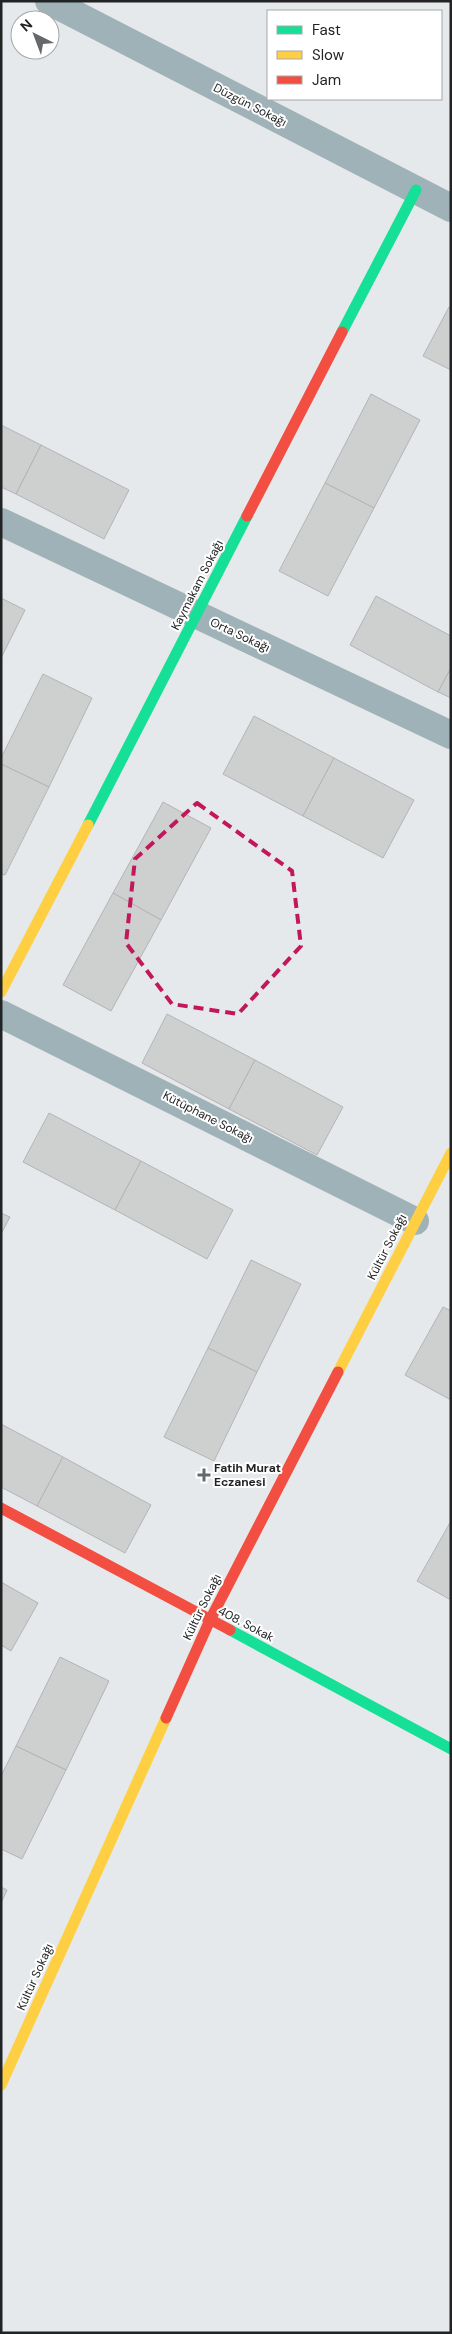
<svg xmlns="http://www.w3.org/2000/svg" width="452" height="2334" font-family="'DM Sans',sans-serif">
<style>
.building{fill:#cecfcf;stroke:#b4b4b6}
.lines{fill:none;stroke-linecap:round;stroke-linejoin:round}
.street{stroke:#9fb2b8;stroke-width:28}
.fast{stroke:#16e098;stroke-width:11}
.slow{stroke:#ffcf43;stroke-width:11}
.jam{stroke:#f24e42;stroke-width:11}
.marked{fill:none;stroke:#c2185b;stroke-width:4;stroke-dasharray:10 6;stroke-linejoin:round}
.poi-dot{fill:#66686a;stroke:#fff;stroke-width:2}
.labels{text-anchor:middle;stroke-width:4;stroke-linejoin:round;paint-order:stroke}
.street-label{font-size:12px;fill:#212324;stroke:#fff}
.poi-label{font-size:12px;font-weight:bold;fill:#212324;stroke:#fff;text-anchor:start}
</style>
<rect width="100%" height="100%" fill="#e6e9eb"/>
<!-- building -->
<g class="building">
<polygon points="449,307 451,308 451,370 423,356"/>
<polygon points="371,394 420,420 374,508 325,483"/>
<polygon points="1,425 41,445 16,494 1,487"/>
<polygon points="41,445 129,490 104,539 16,494"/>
<polygon points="325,483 374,508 328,596 279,571"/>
<polygon points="376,596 451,636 451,668 438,692 350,645"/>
<polygon points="1,598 25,610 1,658"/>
<polygon points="451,668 451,698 438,692"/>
<polygon points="43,674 92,698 49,787 1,764 1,758"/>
<polygon points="254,716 334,758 303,816 223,774"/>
<polygon points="334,758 414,800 383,858 303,816"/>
<polygon points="1,764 49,787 5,875 1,874"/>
<polygon points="163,802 211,828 161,920 113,893"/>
<polygon points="113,893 161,920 111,1011 63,985"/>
<polygon points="167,1014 255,1060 229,1109 142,1063"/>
<polygon points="255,1060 343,1107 317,1155 229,1109"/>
<polygon points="49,1113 141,1161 115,1210 23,1162"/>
<polygon points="141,1161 233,1210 207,1259 115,1210"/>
<polygon points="1,1213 10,1217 1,1234"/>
<polygon points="251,1260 301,1284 257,1372 208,1348"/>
<polygon points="443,1307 451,1311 451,1400 405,1375"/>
<polygon points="208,1348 257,1372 214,1461 164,1437"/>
<polygon points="1,1424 63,1457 37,1506 1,1487"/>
<polygon points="63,1457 151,1505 125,1553 37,1506"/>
<polygon points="451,1521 451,1600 417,1581"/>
<polygon points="1,1582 38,1603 11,1651 1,1645"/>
<polygon points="60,1657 109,1681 66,1770 16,1746"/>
<polygon points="16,1746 66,1770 22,1859 1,1849 1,1776"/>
<polygon points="1,1887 7,1890 1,1903"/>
</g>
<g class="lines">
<!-- street -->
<g class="street">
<polyline points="49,1 451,208"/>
<polyline points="1,522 451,735"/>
<polyline points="1,1014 415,1221"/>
</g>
<!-- fast -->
<g class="fast">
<polyline points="342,332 416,190"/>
<polyline points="88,825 247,516"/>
<polyline points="230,1630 451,1749"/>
</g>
<!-- slow -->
<g class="slow">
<polyline points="1,992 88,825"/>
<polyline points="338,1372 451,1153"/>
<polyline points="1,2085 166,1718"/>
</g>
<!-- jam -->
<g class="jam">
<polyline points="247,516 342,332"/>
<polyline points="1,1508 230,1630"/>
<polyline points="166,1718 210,1620 338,1372"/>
</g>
</g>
<!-- marked area -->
<path class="marked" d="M197,803L292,871L301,946L238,1014L172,1004L126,943L135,859Z"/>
<!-- markers -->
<path class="poi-dot" d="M201.5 1467.5h5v5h5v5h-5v5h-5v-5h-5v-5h5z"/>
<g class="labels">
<!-- street labels -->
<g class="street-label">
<text transform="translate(250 105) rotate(27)" y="4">Düzgün Sokağı</text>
<text transform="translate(197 585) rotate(-63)" y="4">Kaymakam Sokağı</text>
<text transform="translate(240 635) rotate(25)" y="4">Orta Sokağı</text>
<text transform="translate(208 1117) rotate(27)" y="4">Kütüphane Sokağı</text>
<text transform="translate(387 1247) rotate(-63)" y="4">Kültür Sokağı</text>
<text transform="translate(202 1607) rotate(-64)" y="4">Kültür Sokağı</text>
<text transform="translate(246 1624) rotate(28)" y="4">408. Sokak</text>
<text transform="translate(35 1977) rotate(-66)" y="4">Kültür Sokağı</text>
</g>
<!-- poi labels -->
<g class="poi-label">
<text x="214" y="1472">Fatih Murat<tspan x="214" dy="14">Eczanesi</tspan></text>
</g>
</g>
<!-- border -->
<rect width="452" height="2334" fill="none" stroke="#212324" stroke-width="5"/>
<!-- legend -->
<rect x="267" y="10" width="175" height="90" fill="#ffffff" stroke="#a6a7a7"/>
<rect x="277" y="26" width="25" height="8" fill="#16e098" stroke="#a6a7a7"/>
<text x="312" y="35" font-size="15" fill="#212324">Fast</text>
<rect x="277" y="51" width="25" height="8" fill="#ffcf43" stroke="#a6a7a7"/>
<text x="312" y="60" font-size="15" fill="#212324">Slow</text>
<rect x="277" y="76" width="25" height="8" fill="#f24e42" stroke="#a6a7a7"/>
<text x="312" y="85" font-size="15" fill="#212324">Jam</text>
<!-- north arrow -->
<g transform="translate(35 35) rotate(318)"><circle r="24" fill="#ffffff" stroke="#a6a7a7"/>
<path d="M0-4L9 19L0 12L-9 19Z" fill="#66686a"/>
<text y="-8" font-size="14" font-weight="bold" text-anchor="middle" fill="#212324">N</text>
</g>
</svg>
